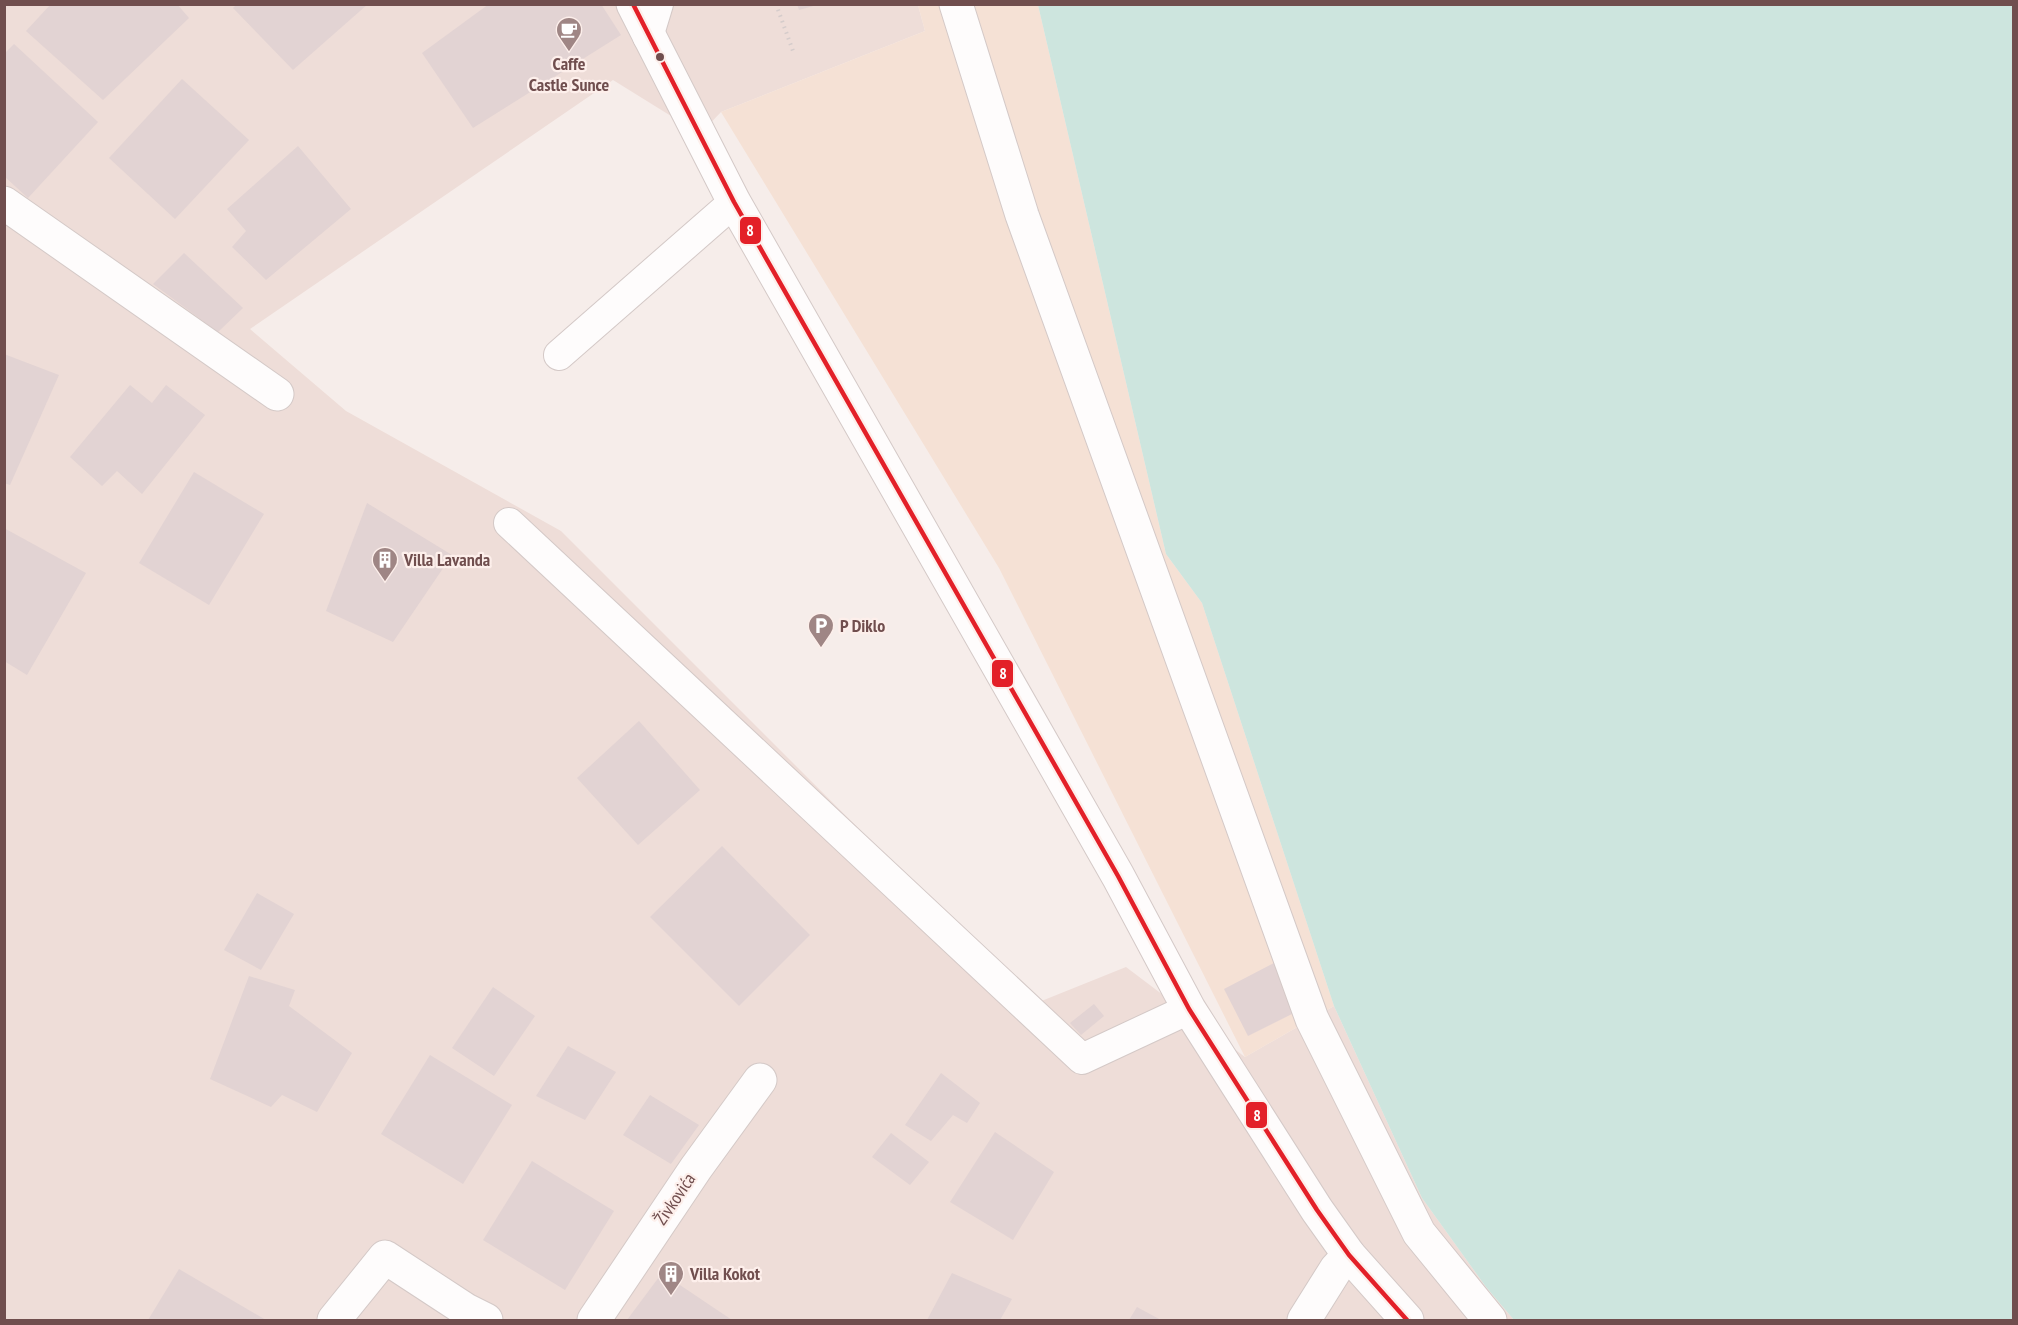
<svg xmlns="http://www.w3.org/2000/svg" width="2018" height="1325" font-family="'PT Sans Narrow',sans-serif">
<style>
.residential{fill:#eeddd8}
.sand{fill:#f5e1d5}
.water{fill:#cde5de}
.building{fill:#e2d3d3}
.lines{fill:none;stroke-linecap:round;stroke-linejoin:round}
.service-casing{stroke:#d4c9c7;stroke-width:32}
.pedestrian-casing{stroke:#d4c9c7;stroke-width:35}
.minor-casing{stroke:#d4c9c7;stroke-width:35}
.tertiary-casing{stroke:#d4c9c7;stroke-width:35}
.path{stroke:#d5cccb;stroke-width:4;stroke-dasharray:1.5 4.5;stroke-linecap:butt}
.service{stroke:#fefcfc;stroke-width:30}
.pedestrian{stroke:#fefcfc;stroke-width:33}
.minor{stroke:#fefcfc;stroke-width:33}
.tertiary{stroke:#fefcfc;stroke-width:33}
.bus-1-casing{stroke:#fdefeb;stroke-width:9}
.bus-1{stroke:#e32028;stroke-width:4.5}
.bus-dot{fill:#704e4e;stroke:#fdefeb;stroke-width:2}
.labels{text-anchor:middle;stroke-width:4.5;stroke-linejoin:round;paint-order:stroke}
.poi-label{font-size:18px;font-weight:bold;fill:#704e4e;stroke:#fdefeb;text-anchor:start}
.street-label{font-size:18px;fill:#704e4e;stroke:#fdefeb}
.line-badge{stroke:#fdefeb;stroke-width:2}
.badge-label{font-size:16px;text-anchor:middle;font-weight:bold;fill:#fff}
</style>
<rect width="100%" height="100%" fill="#f6edea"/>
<!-- residential -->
<polygon class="residential" points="5,5 918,5 925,31 721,112 700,134 613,80 250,329 346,411 561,531 1034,1004 1126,967 1245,1057 1334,1006 1422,1198 1486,1287 1514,1320 5,1320"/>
<!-- sand -->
<polygon class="sand" points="918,5 1038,5 1166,554 1202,603 1334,1006 1245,1057 999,568 721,112 925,31"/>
<!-- water -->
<polygon class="water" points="1038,5 2013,5 2013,1320 1514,1320 1486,1287 1422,1198 1334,1006 1202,603 1166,554"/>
<!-- building -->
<g class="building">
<polygon points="51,4 177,4 189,18 103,100 26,31"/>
<polygon points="237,4 368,4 293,70 233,8"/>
<polygon points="489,4 601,4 621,35 473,128 422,53"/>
<polygon points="797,4 817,4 817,5 799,10"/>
<polygon points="14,44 98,122 28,198 4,176 4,54"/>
<polygon points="182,79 249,140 175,219 109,158"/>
<polygon points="298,146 351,209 266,280 232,247 246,231 227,209"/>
<polygon points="184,253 243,308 218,332 153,284"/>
<polygon points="4,354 59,375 10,485 4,483"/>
<polygon points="130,385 152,403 166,385 205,415 142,494 117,471 102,486 70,457"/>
<polygon points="194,472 264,514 209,605 139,563"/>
<polygon points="367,503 452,555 393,642 326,611"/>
<polygon points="4,528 86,573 27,675 4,661"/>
<polygon points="639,721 700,790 638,845 577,778"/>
<polygon points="722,846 810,935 739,1006 650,917"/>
<polygon points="257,893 294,914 261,970 224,950"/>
<polygon points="1274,963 1298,1011 1248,1036 1224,989"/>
<polygon points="249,976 295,990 289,1006 352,1053 317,1112 282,1095 271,1107 210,1079"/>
<polygon points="493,987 535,1016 494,1076 452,1048"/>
<polygon points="1094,1004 1104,1016 1081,1035 1070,1023"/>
<polygon points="568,1046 616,1072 585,1120 536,1096"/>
<polygon points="430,1055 512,1105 463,1184 381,1134"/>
<polygon points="941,1073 980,1103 967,1123 953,1115 931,1141 905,1125"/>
<polygon points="650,1095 699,1125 671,1164 623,1135"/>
<polygon points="995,1132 1054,1172 1013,1240 950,1202"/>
<polygon points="891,1133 929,1162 910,1185 872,1157"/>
<polygon points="532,1161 614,1211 565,1290 483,1240"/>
<polygon points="179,1269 266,1320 148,1320"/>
<polygon points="662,1273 732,1320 627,1320"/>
<polygon points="952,1273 1012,1299 1000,1320 927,1320"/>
<polygon points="1137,1307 1161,1320 1129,1320"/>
</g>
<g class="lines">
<defs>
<g id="service">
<polyline points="648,37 658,4"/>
<polyline points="559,355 734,202"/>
<polyline points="509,523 1082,1059 1189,1009"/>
</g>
<polyline id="pedestrian" points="956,4 1022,215 1312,1019 1419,1233 1490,1320"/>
<g id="minor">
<polyline points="4,203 277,394"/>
<polyline points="334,1320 385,1257 466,1310 486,1320"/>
<polyline points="594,1320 696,1168 760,1080"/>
<polyline points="1304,1320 1336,1269 1349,1255"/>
</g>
<polyline id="tertiary" points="633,4 734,202 1118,876 1189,1009 1317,1210 1349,1255 1407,1320"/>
</defs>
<!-- service casing -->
<use href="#service" class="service-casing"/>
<!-- pedestrian casing -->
<use href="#pedestrian" class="pedestrian-casing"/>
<!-- minor casing -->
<use href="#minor" class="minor-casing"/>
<!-- tertiary casing -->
<use href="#tertiary" class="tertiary-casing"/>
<!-- path -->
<polyline class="path" points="776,4 793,51"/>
<!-- service -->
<use href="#service" class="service"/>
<!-- pedestrian -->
<use href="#pedestrian" class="pedestrian"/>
<!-- minor -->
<use href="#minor" class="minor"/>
<!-- tertiary -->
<use href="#tertiary" class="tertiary"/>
<defs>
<polyline id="bus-1" points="633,4 734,202 1118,876 1189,1009 1317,1210 1349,1255 1407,1320"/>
</defs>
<!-- bus-1 casing -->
<use href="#bus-1" class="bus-1-casing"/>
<!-- bus-1 -->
<use href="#bus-1" class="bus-1"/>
</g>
<!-- icons -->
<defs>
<symbol id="cafe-pin" viewBox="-11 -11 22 30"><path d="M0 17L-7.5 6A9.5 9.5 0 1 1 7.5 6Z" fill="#9f8685" stroke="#fdefeb"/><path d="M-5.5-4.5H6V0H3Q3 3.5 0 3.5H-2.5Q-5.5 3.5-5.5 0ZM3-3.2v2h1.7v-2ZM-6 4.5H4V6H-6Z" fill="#fff"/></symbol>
<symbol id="building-pin" viewBox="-11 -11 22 30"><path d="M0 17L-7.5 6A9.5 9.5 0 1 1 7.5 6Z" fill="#9f8685" stroke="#fdefeb"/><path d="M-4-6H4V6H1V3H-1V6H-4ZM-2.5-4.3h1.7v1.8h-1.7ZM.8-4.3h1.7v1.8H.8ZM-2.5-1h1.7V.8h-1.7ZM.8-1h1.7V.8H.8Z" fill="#fff"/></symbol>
<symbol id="parking-pin" viewBox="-11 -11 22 30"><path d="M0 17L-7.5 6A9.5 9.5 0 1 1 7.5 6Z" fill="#9f8685" stroke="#fdefeb"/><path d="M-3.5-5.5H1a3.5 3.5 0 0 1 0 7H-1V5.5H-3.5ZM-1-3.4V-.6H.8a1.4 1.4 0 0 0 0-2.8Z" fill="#fff"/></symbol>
</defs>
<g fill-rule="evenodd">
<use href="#cafe-pin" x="554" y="15" width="30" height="40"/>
<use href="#building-pin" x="370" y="545" width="30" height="40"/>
<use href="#parking-pin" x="806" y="611" width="30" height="40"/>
<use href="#building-pin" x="656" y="1259" width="30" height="40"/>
</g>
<!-- markers -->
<circle class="bus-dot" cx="660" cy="57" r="5"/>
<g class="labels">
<!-- poi labels -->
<g class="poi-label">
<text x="569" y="70" text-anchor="middle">Caffe<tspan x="569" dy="21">Castle Sunce</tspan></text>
<text x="404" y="566">Villa Lavanda</text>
<text x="840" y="632">P Diklo</text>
<text x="690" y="1280">Villa Kokot</text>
</g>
<!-- street labels -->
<g class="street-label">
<text transform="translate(675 1199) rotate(-56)" y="6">Živkovića</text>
</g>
</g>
<g class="line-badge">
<rect x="739" y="216" width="23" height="29" rx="6" fill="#e32028"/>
<rect x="991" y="659" width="23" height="29" rx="6" fill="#e32028"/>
<rect x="1245" y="1101" width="23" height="28" rx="6" fill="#e32028"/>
</g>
<g class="badge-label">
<text x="750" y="236">8</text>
<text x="1003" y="679">8</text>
<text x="1257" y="1121">8</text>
</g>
<!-- border -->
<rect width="2018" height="1325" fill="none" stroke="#704e4e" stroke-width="12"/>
</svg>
